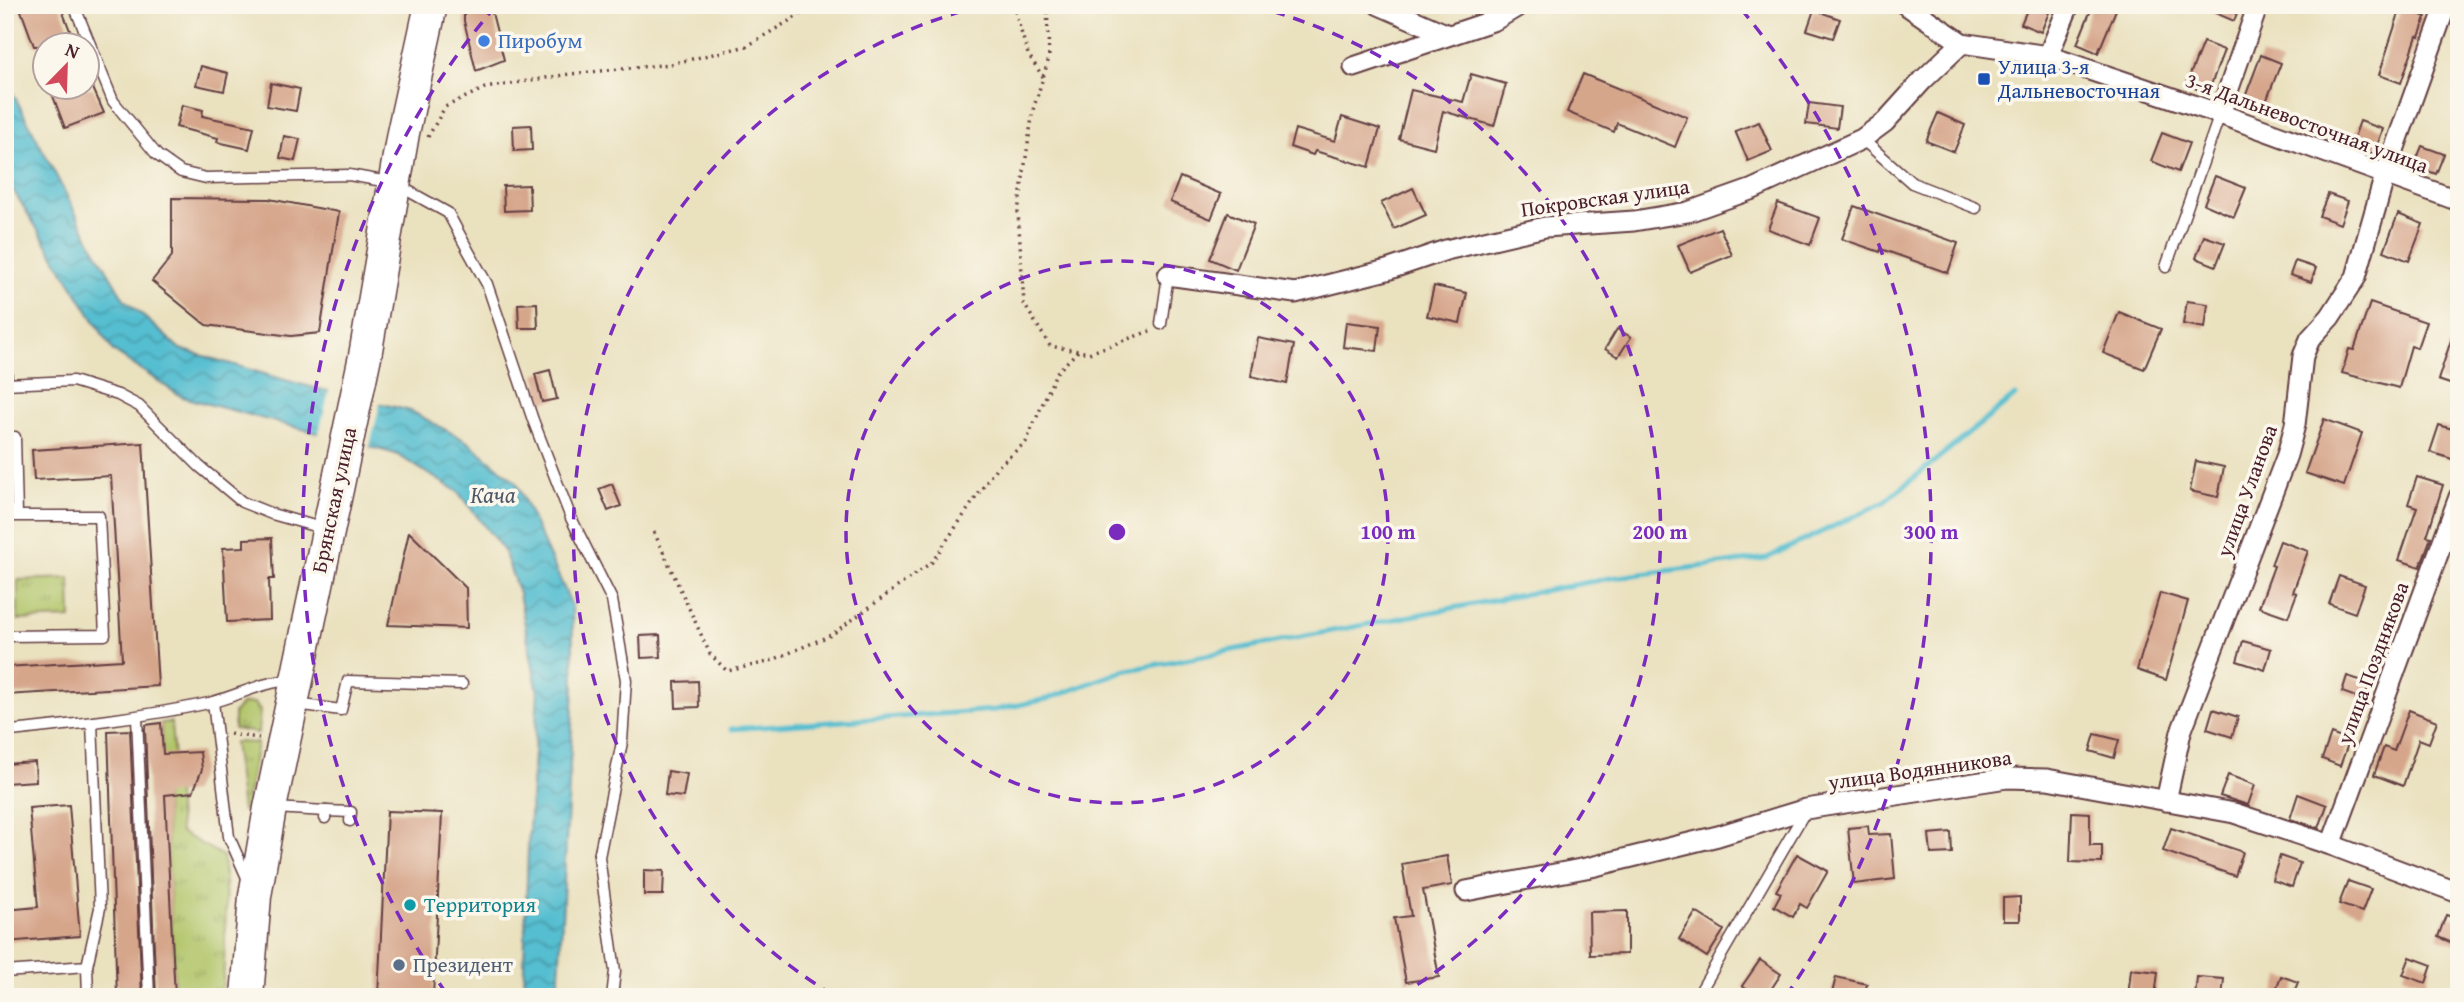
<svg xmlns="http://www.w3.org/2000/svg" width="2464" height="1002" font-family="'Gentium Book Plus',serif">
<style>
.grass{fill:url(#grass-tufts);stroke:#7e724a;stroke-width:2}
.water{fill:url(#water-waves);stroke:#4f6e7e;stroke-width:2}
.pier{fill:#eae1bf}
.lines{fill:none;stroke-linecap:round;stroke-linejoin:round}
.stream{stroke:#54bed0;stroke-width:5}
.building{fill:#d6a68b}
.service-casing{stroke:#623c41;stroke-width:13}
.minor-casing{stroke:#623c41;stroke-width:23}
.trunk-casing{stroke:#623c41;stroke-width:35}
.path{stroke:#623c41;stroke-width:3.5;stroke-dasharray:2 5;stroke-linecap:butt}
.service{stroke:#fff;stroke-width:10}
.minor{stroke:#fff;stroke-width:19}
.trunk{stroke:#fff;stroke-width:32}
.ring{fill:none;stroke:#7b2cbf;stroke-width:3.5;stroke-dasharray:12 9}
.shop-dot{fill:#3f7fe0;stroke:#fbf7ec;stroke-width:2.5}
.transit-dot{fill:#1a4fb4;stroke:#fbf7ec;stroke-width:2.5}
.culture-dot{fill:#0f9aa8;stroke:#fbf7ec;stroke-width:2.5}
.service-dot{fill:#5c6f8a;stroke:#fbf7ec;stroke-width:2.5}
.labels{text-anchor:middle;stroke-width:7;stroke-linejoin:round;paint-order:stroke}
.shop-label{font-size:21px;fill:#366cbe;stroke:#fbf7ec;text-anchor:start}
.transit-label{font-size:21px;fill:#164399;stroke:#fbf7ec;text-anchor:start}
.street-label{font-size:21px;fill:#4a1f2b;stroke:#fbf7ec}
.culture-label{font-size:21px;fill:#0d838f;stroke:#fbf7ec;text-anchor:start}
.service-label{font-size:21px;fill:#4e5e75;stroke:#fbf7ec;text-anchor:start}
.water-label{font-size:23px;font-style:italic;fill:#4e5765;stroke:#fbf7ec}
.centre{fill:#7b2cbf;stroke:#fbf7ec;stroke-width:3.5}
.ring-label{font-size:21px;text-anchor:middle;font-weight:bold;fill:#7b2cbf;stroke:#fbf7ec;stroke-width:7;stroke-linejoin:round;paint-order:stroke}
</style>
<defs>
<pattern id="grass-tufts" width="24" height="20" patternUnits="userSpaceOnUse" patternTransform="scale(1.75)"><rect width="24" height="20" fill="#b1c569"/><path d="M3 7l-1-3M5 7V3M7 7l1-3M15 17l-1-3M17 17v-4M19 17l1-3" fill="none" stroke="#929f57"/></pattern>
<pattern id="water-waves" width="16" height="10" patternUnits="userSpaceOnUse" patternTransform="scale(1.75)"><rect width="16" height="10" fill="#54bed0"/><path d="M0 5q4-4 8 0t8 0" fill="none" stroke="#489aa9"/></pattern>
</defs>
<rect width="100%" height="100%" fill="#fbf7ec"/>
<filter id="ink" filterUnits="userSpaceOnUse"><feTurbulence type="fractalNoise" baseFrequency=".0143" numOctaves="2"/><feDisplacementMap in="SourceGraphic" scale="14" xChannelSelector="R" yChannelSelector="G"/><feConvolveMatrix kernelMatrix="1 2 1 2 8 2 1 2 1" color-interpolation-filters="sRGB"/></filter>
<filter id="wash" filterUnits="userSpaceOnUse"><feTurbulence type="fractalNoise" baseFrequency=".00686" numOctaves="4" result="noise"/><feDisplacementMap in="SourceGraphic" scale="28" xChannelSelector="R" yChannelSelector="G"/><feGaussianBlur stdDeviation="1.57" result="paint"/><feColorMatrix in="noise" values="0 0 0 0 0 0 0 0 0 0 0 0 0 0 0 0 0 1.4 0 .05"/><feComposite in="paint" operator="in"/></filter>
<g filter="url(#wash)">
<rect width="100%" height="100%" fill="#eae1bf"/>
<!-- grass -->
<g class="grass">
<polygon points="70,578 71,618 18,620 18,580"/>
<polygon points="254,703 260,710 258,733 234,729 234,713 242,704"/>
<path d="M171,722L180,832L223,856C228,903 225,950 222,997H175L161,723Z"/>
<polygon points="234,742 257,743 245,811 242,811"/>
</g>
<!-- water -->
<polygon class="water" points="5,78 93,246 124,299 180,349 299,384 411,411 468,442 516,482 572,606 574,688 558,997 523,997 528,846 538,692 519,594 504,551 458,492 396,454 182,397 113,351 5,177"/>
<!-- pier -->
<polygon class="pier" points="330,387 381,400 369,450 318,437"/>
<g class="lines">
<!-- stream -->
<polyline class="stream" points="731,729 995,710 1047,699 1123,671 1610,578 1767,558 1884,502 2015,396"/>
</g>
<g id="blocks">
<!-- building -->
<g class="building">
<polygon points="19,5 60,5 76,46 34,46"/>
<polygon points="464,5 490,5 504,60 476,71 464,21"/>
<polygon points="2029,5 2052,5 2041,32 2021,24"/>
<polygon points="2093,5 2118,5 2098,53 2077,44"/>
<polygon points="2197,5 2240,5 2234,21"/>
<polygon points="2401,7 2426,17 2419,37 2417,36 2401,83 2379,75"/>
<polygon points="1814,10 1840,19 1833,38 1807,30"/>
<polygon points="2203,42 2224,50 2208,93 2186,85"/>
<polygon points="2261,55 2281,63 2264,107 2244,100"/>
<polygon points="201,66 228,73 224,91 196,85"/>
<polygon points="1471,74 1506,84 1494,126 1443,111 1434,148 1399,139 1411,90 1463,102"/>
<polygon points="1583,74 1687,117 1675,147 1617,123 1614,132 1567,112"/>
<polygon points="271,83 300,89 296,111 267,106"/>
<polygon points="50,88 93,88 104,113 65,128"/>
<polygon points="1809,103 1840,107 1837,128 1806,124"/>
<polygon points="182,105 203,110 202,116 254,127 249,149 217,142 218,138 176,127"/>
<polygon points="1938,113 1965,125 1954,152 1926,141"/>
<polygon points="1342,117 1380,129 1369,167 1315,151 1313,155 1290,147 1295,129 1335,141"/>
<polygon points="2360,121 2383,129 2374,154 2351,146"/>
<polygon points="1759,122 1772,151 1748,161 1735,131"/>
<polygon points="531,125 532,150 514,151 513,126"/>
<polygon points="2162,133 2189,143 2178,172 2151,161"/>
<polygon points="284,136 300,139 295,161 280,158"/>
<polygon points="2422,146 2444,154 2436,174 2414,166"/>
<polygon points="2215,176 2246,188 2234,217 2204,204"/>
<polygon points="1180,177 1221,194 1211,219 1170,202"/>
<polygon points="529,185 530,210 504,211 503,186"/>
<polygon points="1413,188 1426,215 1394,229 1381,203"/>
<polygon points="2328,194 2348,201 2340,224 2319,216"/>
<polygon points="172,198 269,199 339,212 320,333 291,336 206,325 152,281 172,256"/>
<polygon points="1778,203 1820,218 1810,245 1768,229"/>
<polygon points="1854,206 1958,243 1948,273 1881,249 1880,252 1842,239"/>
<polygon points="1228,213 1254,224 1236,270 1210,259"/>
<polygon points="2398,214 2423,224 2409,261 2384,251"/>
<polygon points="1720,228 1732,255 1690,272 1678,245"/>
<polygon points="2204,236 2225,243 2216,266 2196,258"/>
<polygon points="2295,261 2316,268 2311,282 2290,275"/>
<polygon points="1434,286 1467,293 1460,323 1427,316"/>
<polygon points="2187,301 2208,304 2205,328 2183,324"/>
<polygon points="537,303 538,328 519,328 518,304"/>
<polygon points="2370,303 2426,322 2417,348 2411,346 2399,388 2342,373 2349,349 2354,350"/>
<polygon points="2119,312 2161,329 2144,369 2103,353"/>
<polygon points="1346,322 1380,326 1377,351 1343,347"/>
<polygon points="2456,325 2459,325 2459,387 2438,380"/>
<polygon points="1617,329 1631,337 1618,357 1605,349"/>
<polygon points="1258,338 1294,345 1287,384 1251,376"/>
<polygon points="550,370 557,399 542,402 535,374"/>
<polygon points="2324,419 2362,433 2344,486 2305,473"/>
<polygon points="2439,425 2459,431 2459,450 2455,460 2430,452"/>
<polygon points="143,443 158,686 5,695 5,667 122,660 111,476 34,480 32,450"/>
<polygon points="2196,461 2224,467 2218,497 2190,491"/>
<polygon points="2417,477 2443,485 2427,536 2431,537 2420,567 2399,560 2417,507 2408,504"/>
<polygon points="612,484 621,506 608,511 599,489"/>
<polygon points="409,532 466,588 467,628 388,625"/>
<polygon points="272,538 274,579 269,579 270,620 227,622 223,548 244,547 244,539"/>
<polygon points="2280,541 2308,551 2293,592 2297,593 2288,617 2259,607 2274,566 2271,565"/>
<polygon points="2339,576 2365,585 2355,613 2329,604"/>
<polygon points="2160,593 2188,601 2166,680 2137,670"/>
<polygon points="660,635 661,657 641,658 640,636"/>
<polygon points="2243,641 2271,649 2265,670 2237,661"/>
<polygon points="2347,676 2369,683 2364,700 2342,692"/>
<polygon points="698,681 699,707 676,708 675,682"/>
<polygon points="2213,709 2238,717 2232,737 2207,729"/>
<polygon points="2409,710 2437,721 2429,743 2419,739 2403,786 2374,775 2384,747 2394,751"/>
<polygon points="161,723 163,754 200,752 202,769 193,792 165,795 175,997 156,997 145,729 146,725"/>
<polygon points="130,730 142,997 117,997 108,731"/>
<polygon points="2095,734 2119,740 2114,758 2090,751"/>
<polygon points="2331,734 2349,741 2340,766 2322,759"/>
<polygon points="35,762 36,781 5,783 5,764"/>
<polygon points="668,771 687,774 683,797 665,795"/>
<polygon points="2228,775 2255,785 2248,805 2220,796"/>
<polygon points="2298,794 2327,805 2319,828 2290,819"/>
<polygon points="69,805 80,936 5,942 5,910 38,907 29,808"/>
<polygon points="387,811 442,813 433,997 378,997"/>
<polygon points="2072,812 2090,813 2090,845 2102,845 2102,863 2070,862"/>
<polygon points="1868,826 1869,835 1891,834 1895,879 1854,884 1848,828"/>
<polygon points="2171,828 2243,852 2235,876 2163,851"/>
<polygon points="1951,832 1952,853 1931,854 1929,834"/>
<polygon points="1797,854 1828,871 1807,908 1800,904 1793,917 1774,906 1781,893 1776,891"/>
<polygon points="1447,856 1452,885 1423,890 1439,977 1406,982 1394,918 1411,916 1402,864"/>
<polygon points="2280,856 2300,863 2292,887 2272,880"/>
<polygon points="644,870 664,871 663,895 644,895"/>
<polygon points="2348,881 2371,889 2362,912 2339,904"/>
<polygon points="2020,897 2020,921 2003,921 2003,898"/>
<polygon points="1627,911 1627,954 1590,955 1589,912"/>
<polygon points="1696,912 1724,930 1707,957 1679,939"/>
<polygon points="2446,915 2459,919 2459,946 2438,937"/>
<polygon points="2410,957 2432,965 2426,983 2403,975"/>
<polygon points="1760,960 1781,974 1766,997 1758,997 1742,986"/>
<polygon points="2131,969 2158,972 2155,997 2128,997"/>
<polygon points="2281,976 2298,982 2292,997 2273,997"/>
<polygon points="1836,977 1867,984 1864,997 1831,997"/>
<polygon points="2197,977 2224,979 2222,997 2195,997"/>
</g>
</g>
</g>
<g filter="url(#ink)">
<use href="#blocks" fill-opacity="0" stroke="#623c41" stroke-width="2"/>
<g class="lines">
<defs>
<g id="service">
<polyline points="74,5 113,101 157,155 181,172 206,178 349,175 394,183 448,213 469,252 487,284 533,420 571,518 612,600 626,680 622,742 599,857 615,971 612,997"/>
<polyline points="1862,139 1912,183 1976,208"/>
<polyline points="2166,267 2220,114"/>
<polyline points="1161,324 1168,275"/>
<polyline points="5,340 7,384"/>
<polyline points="5,384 73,381 118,395 139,406 199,466 242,502 272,514 325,529"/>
<polyline points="5,438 15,437 17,515"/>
<polyline points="5,516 99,516 105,635 5,636"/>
<polyline points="213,702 229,837 249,882"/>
<polyline points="296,704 341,710 348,681 462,684"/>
<polyline points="137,717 149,997"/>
<path d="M5,735L11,731C78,724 144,717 209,703C238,696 263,681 293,680"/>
<polyline points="274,808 326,811 325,818"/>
<polyline points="326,811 351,812 350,821"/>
<polyline points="87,966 88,997"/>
<polyline points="5,972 87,966 100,908 92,723"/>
<polyline points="1697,997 1806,810"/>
</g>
<g id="minor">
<polyline points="1379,5 1448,35"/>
<polyline points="1906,5 1962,43 2048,56 2220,114 2459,201"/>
<polyline points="2048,56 2069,5"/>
<polyline points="1354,67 1495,20 1520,5"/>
<polyline points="2220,114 2258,5"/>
<polyline points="1168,275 1295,293 1387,270 1446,250 1545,227 1634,221 1688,212 1753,189 1862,139 1885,122 1923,80 1962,43"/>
<polyline points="2166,801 2181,732 2287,455 2295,425 2303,356 2310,339 2330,317 2356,277 2385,175 2446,5"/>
<polyline points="2331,845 2459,497"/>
<polyline points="1466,891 1591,867 1718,836 1806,809 2007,778 2047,779 2234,813 2331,845 2459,893"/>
</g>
<polyline id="trunk" points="247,997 255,896 270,808 365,356 403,133 431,5"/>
</defs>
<!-- service casing -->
<use href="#service" class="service-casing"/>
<!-- minor casing -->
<use href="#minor" class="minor-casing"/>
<!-- trunk casing -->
<use href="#trunk" class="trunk-casing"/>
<!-- path -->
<g class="path">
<polyline points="1013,5 1028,54 1043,77"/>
<polyline points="1047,5 1049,58 1033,110 1018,212 1024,304 1050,346 1089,353 1150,331"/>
<polyline points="428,137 445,107 485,88 570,74 671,64 747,46 816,5"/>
<polyline points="654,532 710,654 727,671 768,662 831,635 932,562 996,468 1026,442 1056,373 1078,351"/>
<polyline points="230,734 259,738"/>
</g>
<!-- service -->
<use href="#service" class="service"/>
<!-- minor -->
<use href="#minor" class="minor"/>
<!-- trunk -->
<use href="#trunk" class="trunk"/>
</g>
</g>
<!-- distance rings -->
<g class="ring">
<circle cx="1117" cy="532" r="271"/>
<path d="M833 995A543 543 0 0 1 981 6M1253 6A543 543 0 0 1 1401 995"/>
<path d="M446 993A814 814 0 0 1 493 9M1741 9A814 814 0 0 1 1788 993"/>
</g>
<!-- markers -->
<circle class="shop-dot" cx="484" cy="41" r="7"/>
<rect class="transit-dot" x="1977" y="72" width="14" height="14" rx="3.5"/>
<circle class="culture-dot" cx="410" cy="905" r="7"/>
<circle class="service-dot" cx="399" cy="965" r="7"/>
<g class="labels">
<!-- shop labels -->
<g class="shop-label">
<text x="498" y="48">Пиробум</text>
</g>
<!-- transit labels -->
<g class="transit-label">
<text x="1998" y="74">Улица 3-я<tspan x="1998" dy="24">Дальневосточная</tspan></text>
</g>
<!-- street labels -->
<g class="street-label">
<text transform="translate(2307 123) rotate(20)" y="7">3-я Дальневосточная улица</text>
<text transform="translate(1605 198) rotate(-8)" y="7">Покровская улица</text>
<text transform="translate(2247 491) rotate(-70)" y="7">улица Уланова</text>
<text transform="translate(334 500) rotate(-78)" y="7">Брянская улица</text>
<text transform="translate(2373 663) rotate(-70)" y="7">улица Позднякова</text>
<text transform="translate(1920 770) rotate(-8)" y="7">улица Водянникова</text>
</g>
<!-- culture labels -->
<g class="culture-label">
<text x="424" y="912">Территория</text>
</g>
<!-- service labels -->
<g class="service-label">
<text x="413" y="972">Президент</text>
</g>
<!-- water labels -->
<g class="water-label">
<text x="493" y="503">Кача</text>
</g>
</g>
<circle cx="1117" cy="532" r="10" class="centre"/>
<g class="ring-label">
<text x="1388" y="539">100 m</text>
<text x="1660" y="539">200 m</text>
<text x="1931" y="539">300 m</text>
</g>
<!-- margin -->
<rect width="2464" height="1002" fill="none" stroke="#fbf7ec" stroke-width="28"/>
<!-- north arrow -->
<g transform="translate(66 66) rotate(23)"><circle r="33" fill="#fbf7ec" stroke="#b4a19f" stroke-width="2"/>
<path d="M0-5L12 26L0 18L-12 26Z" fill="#d1495b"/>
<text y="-10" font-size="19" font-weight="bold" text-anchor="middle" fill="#4a1f2b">N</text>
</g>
</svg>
